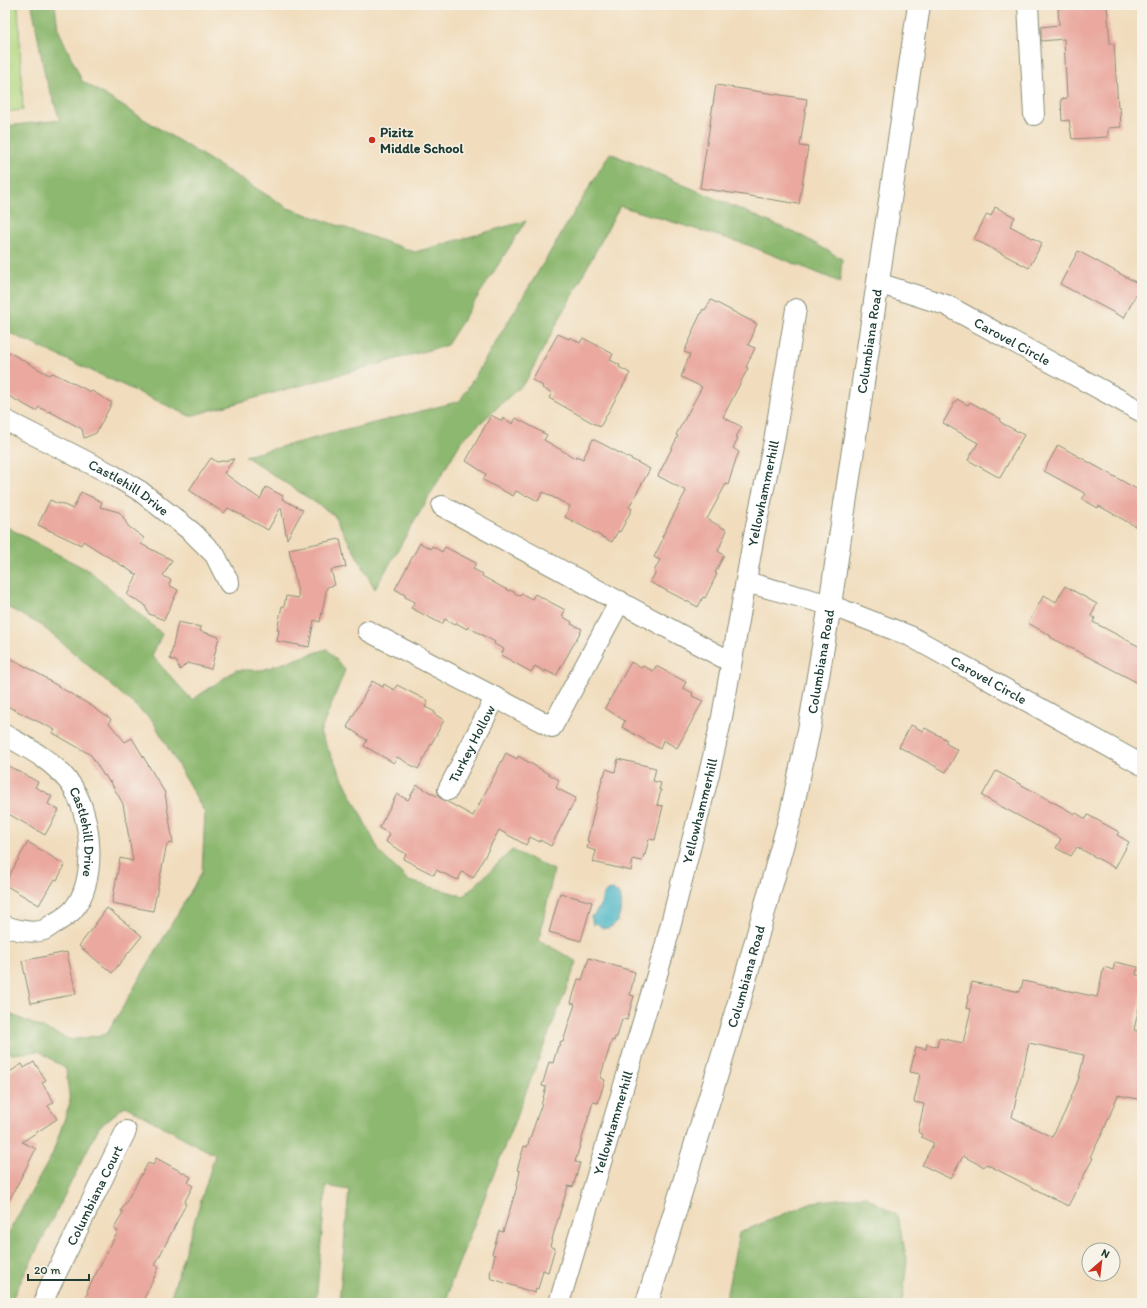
<svg xmlns="http://www.w3.org/2000/svg" width="1147" height="1308" font-family="Itim,sans-serif">
<style>
.green{fill:#b2d882;stroke:#688a5b}
.forest{fill:#8db870;stroke:#567a52}
.water{fill:#49b5c5;stroke:#34797c}
.building{fill:#eaa89f;fill-rule:evenodd}
.lines{fill:none;stroke-linecap:round;stroke-linejoin:round}
.minor-casing{stroke:#888d78;stroke-width:22}
.secondary-casing{stroke:#888d78;stroke-width:24}
.minor{stroke:#fff;stroke-width:20}
.secondary{stroke:#fff;stroke-width:22}
.poi-dot{fill:#c8321e;stroke:#f7f3e8;stroke-width:1.5}
.labels{text-anchor:middle;stroke-width:3;stroke-linejoin:round;paint-order:stroke}
.poi-label{font-size:14px;font-weight:bold;fill:#1f3d34;stroke:#f7f3e8;text-anchor:start}
.street-label{font-size:14px;fill:#1f3d34;stroke:#f7f3e8}
</style>
<rect width="100%" height="100%" fill="#f7f3e8"/>
<filter id="ink" filterUnits="userSpaceOnUse"><feTurbulence type="fractalNoise" baseFrequency=".025" numOctaves="2"/><feDisplacementMap in="SourceGraphic" scale="8" xChannelSelector="R" yChannelSelector="G"/><feConvolveMatrix kernelMatrix="1 2 1 2 8 2 1 2 1" color-interpolation-filters="sRGB"/></filter>
<filter id="wash" filterUnits="userSpaceOnUse"><feTurbulence type="fractalNoise" baseFrequency=".012" numOctaves="4" result="noise"/><feDisplacementMap in="SourceGraphic" scale="16" xChannelSelector="R" yChannelSelector="G"/><feGaussianBlur stdDeviation="0.9" result="paint"/><feColorMatrix in="noise" values="0 0 0 0 0 0 0 0 0 0 0 0 0 0 0 0 0 1.4 0 .05"/><feComposite in="paint" operator="in"/></filter>
<g filter="url(#wash)">
<rect width="100%" height="100%" fill="#f1ddbd"/>
<!-- green -->
<polygon class="green" points="5,5 18,5 23,110 5,112"/>
<!-- forest -->
<g class="forest">
<polygon points="32,5 55,5 58,29 82,81 288,208 415,252 526,221 447,345 190,416 5,331 5,126 60,120 45,76"/>
<polygon points="610,153 802,236 842,259 840,282 748,245 620,206 526,381 462,440 375,589 334,515 245,456 460,401"/>
<polygon points="5,526 91,572 162,634 152,656 192,700 236,670 262,670 327,649 345,670 320,733 380,853 409,881 464,896 512,850 554,870 539,940 577,962 451,1283 446,1303 339,1303 349,1190 326,1186 316,1303 169,1303 215,1155 125,1106 99,1127 10,1303 5,1303 5,1239 52,1155 70,1103 66,1069 39,1051 13,1054 5,1051 5,1012 71,1040 107,1034 202,872 205,813 153,721 41,625 5,606"/>
<polygon points="865,1196 898,1216 907,1261 902,1303 725,1303 739,1233 812,1202"/>
</g>
<!-- water -->
<path class="water" d="M614,890L619,894C622,904 622,925 608,928C603,929 600,927 597,923L593,925L591,916L594,915L597,910L600,908L603,896L607,891Z"/>
<g id="blocks">
<!-- building -->
<g class="building">
<polygon points="1060,5 1107,5 1110,44 1114,44 1118,108 1120,108 1121,127 1108,128 1108,137 1072,139 1069,120 1062,121 1061,99 1067,98 1064,39 1041,41 1041,27 1059,25 1058,9 1060,9"/>
<polygon points="716,85 807,99 800,146 808,147 799,204 700,188"/>
<polygon points="995,207 1015,217 1010,226 1042,243 1029,268 974,239 987,214 991,216"/>
<polygon points="1078,251 1141,285 1124,318 1060,284"/>
<polygon points="711,300 757,324 752,334 753,335 748,345 755,348 746,367 748,368 723,417 742,427 736,437 738,438 733,448 739,452 736,459 728,485 726,484 707,519 727,530 718,551 724,555 715,573 717,574 705,598 703,597 698,607 650,582 656,572 654,571 660,560 654,557 663,539 662,537 686,491 658,476 678,436 676,435 702,387 681,377 690,354 684,352 693,333 692,332 703,309 705,310"/>
<polygon points="558,334 569,339 570,337 580,343 583,338 613,354 610,360 620,365 619,367 630,373 600,427 549,398 552,393 542,388 543,386 532,380"/>
<polygon points="5,350 49,375 53,373 91,392 92,391 112,403 96,433 84,438 82,429 49,411 48,412 39,407 36,411 5,394"/>
<polygon points="957,399 968,405 970,402 1001,419 1000,422 1024,435 1000,478 968,460 978,443 943,423"/>
<polygon points="491,415 502,421 503,418 513,424 516,418 547,435 544,440 575,458 576,456 583,459 593,439 650,469 629,507 632,509 620,532 618,531 612,542 565,517 570,506 543,492 538,501 527,495 526,496 516,491 513,496 483,480 486,474 466,461"/>
<polygon points="1058,445 1142,492 1142,530 1099,506 1098,508 1082,499 1086,494 1044,471"/>
<polygon points="211,458 217,462 234,459 224,473 260,499 266,487 283,496 282,499 303,510 287,539 281,507 268,530 228,508 224,513 189,490"/>
<polygon points="81,492 102,502 100,507 119,512 122,515 128,526 144,538 141,544 172,560 163,576 171,580 169,585 178,590 164,620 149,614 144,604 127,595 137,575 83,541 81,545 38,525 50,500 59,504 60,503 73,509"/>
<polygon points="340,539 346,567 331,570 335,585 327,587 320,622 314,620 309,647 277,641 279,630 277,630 282,606 284,607 286,596 299,598 289,549"/>
<polygon points="420,543 431,549 432,546 442,552 445,547 476,563 473,569 483,574 482,576 509,591 510,590 520,596 522,594 532,599 535,594 565,610 562,616 572,622 571,624 582,629 556,676 545,670 545,672 535,666 531,672 501,655 504,649 494,644 495,642 468,627 467,629 456,623 455,625 445,619 442,624 411,608 415,602 405,597 405,595 395,589"/>
<polygon points="1065,586 1097,604 1091,616 1095,618 1093,622 1142,648 1142,685 1050,637 1051,636 1028,623 1044,595 1056,602"/>
<polygon points="178,622 201,627 200,631 219,637 211,669 187,663 180,670 176,661 170,659"/>
<polygon points="5,655 46,678 46,679 95,708 95,709 111,719 109,723 125,742 132,738 165,793 173,843 167,844 153,911 112,903 120,858 133,861 123,804 110,781 109,782 105,775 104,776 91,755 53,733 55,730 5,705"/>
<polygon points="631,662 641,668 643,666 653,671 656,666 686,682 683,688 693,693 692,696 703,701 677,748 663,740 660,749 622,727 625,721 605,708"/>
<polygon points="372,681 383,687 384,684 394,690 397,685 428,701 425,707 435,712 434,714 444,720 418,769 397,757 394,763 364,746 367,740 347,727"/>
<polygon points="911,725 923,731 925,728 947,740 945,743 958,750 946,772 899,747"/>
<polygon points="506,753 517,759 518,756 559,780 556,788 576,798 551,846 540,840 540,842 530,837 526,845 499,830 473,878 462,872 458,880 436,870 434,875 403,859 406,854 386,842 390,834 379,828 397,794 408,800 417,785 473,816"/>
<polygon points="618,759 656,768 653,781 661,783 659,790 661,790 657,805 663,806 655,840 649,839 645,855 644,854 642,861 633,859 631,871 593,862 596,851 587,848 589,841 587,841 603,776 604,776 606,769 615,772"/>
<polygon points="5,764 38,782 35,787 52,796 48,804 59,810 45,835 5,812"/>
<polygon points="996,771 1075,814 1076,813 1086,819 1088,815 1119,832 1117,835 1129,842 1115,868 1077,847 1071,856 1056,848 1061,839 982,796"/>
<polygon points="28,842 65,865 57,880 55,879 51,886 50,886 39,905 5,885 5,883"/>
<polygon points="560,893 592,902 581,941 549,932"/>
<polygon points="107,908 142,936 112,973 79,946"/>
<polygon points="67,952 76,994 31,1003 22,961"/>
<polygon points="589,958 635,972 630,995 634,996 627,1020 622,1019 617,1037 615,1037 614,1041 612,1040 600,1078 605,1080 598,1103 593,1102 575,1162 580,1163 573,1187 568,1186 555,1229 550,1246 555,1248 548,1272 543,1270 538,1289 536,1288 535,1293 490,1278 491,1274 490,1274 495,1255 492,1254 499,1231 503,1232 516,1190 520,1171 517,1170 524,1146 527,1147 541,1106 546,1087 542,1086 549,1062 553,1063 558,1046 559,1046 561,1041 563,1042 575,1004 571,1003 578,979 582,980"/>
<path d="M1115,962L1138,967L1136,975L1142,976V993L1134,1030L1142,1032V1100L1118,1095L1103,1132L1090,1157L1093,1158L1068,1206L986,1164L984,1167L963,1156L951,1179L922,1165L934,1143L921,1137L922,1135L918,1132L924,1104L914,1102L920,1074L910,1072L916,1047L926,1049L927,1044L937,1047L939,1038L963,1043L971,1009L966,1008L972,982L1020,992L1023,981L1097,997L1104,967L1113,970ZM1029,1043L1084,1055L1079,1078L1065,1112L1052,1137L1012,1117Z"/>
<polygon points="34,1062 46,1080 42,1083 54,1102 48,1106 57,1119 22,1142 36,1149 5,1208 5,1075 22,1064 24,1068"/>
<polygon points="156,1158 191,1177 188,1183 193,1186 184,1203 186,1204 155,1265 159,1267 142,1303 83,1303 88,1292 87,1291 118,1231 114,1229 123,1212 121,1211 148,1163 153,1165"/>
</g>
</g>
</g>
<g filter="url(#ink)">
<use href="#blocks" fill-opacity="0" stroke="#888d78" stroke-width="1"/>
<g class="lines">
<defs>
<g id="minor">
<polyline points="1028,5 1034,115"/>
<path id="s1" d="M878,283L946,305L1142,412"/>
<path id="s2" d="M5,420L113,475L140,491L192,532L215,555L229,583"/>
<polyline points="442,506 731,662"/>
<path id="s3" d="M746,582L830,605L910,636L1142,765"/>
<polyline points="368,631 552,727 620,601"/>
<path id="s4" d="M5,735C28,748 52,760 69,782C92,811 99,882 72,911C67,916 60,920 55,923C51,925 48,928 44,930C33,934 16,930 5,926"/>
<path id="s5" d="M448,790L495,698"/>
<path id="s6" d="M45,1303L46,1294L126,1131"/>
<path id="s7" d="M559,1303L664,951L709,774L722,717L754,535L774,441L796,309"/>
</g>
<g id="secondary">
<path id="s8" d="M647,1303L739,1002L791,814L809,730L830,605L919,5"/>
</g>
</defs>
<!-- minor casing -->
<use href="#minor" class="minor-casing"/>
<!-- secondary casing -->
<use href="#secondary" class="secondary-casing"/>
<!-- minor -->
<use href="#minor" class="minor"/>
<!-- secondary -->
<use href="#secondary" class="secondary"/>
</g>
</g>
<!-- markers -->
<circle class="poi-dot" cx="372" cy="140" r="4"/>
<g class="labels">
<!-- poi labels -->
<g class="poi-label">
<text x="380" y="137">Pizitz<tspan x="380" dy="16">Middle School</tspan></text>
</g>
<!-- street labels -->
<g class="street-label">
<text dy="5" stroke="none"><textPath href="#s1" startOffset="147">Carovel Circle</textPath></text>
<text dy="5" stroke="none"><textPath href="#s8" startOffset="989">Columbiana Road</textPath></text>
<text dy="5" stroke="none"><textPath href="#s2" startOffset="141">Castlehill Drive</textPath></text>
<text dy="5" stroke="none"><textPath href="#s7" startOffset="836">Yellowhammerhill</textPath></text>
<text dy="5" stroke="none"><textPath href="#s8" startOffset="665">Columbiana Road</textPath></text>
<text dy="5" stroke="none"><textPath href="#s3" startOffset="263">Carovel Circle</textPath></text>
<text dy="5" stroke="none"><textPath href="#s5" startOffset="52">Turkey Hollow</textPath></text>
<text dy="5" stroke="none"><textPath href="#s7" startOffset="512">Yellowhammerhill</textPath></text>
<text dy="5" stroke="none"><textPath href="#s4" startOffset="133">Castlehill Drive</textPath></text>
<text dy="5" stroke="none"><textPath href="#s8" startOffset="341">Columbiana Road</textPath></text>
<text dy="5" stroke="none"><textPath href="#s7" startOffset="188">Yellowhammerhill</textPath></text>
<text dy="5" stroke="none"><textPath href="#s6" startOffset="119">Columbiana Court</textPath></text>
</g>
</g>
<!-- margin -->
<rect width="1147" height="1308" fill="none" stroke="#f7f3e8" stroke-width="20"/>
<!-- north arrow -->
<g transform="translate(1101 1262) rotate(28)"><circle r="19" fill="#f7f3e8" stroke="#a1aaa0"/>
<path d="M0-3L7 15L0 10L-7 15Z" fill="#c8321e"/>
<text y="-6" font-size="11" font-weight="bold" text-anchor="middle" fill="#1f3d34">N</text>
</g>
<!-- scale -->
<path d="M28 1274v6h61v-6" fill="none" stroke="#1f3d34" stroke-width="2"/>
<text x="34" y="1274" font-size="12" fill="#1f3d34" stroke="#f7f3e8" stroke-width="3" paint-order="stroke">20 m</text>
</svg>
